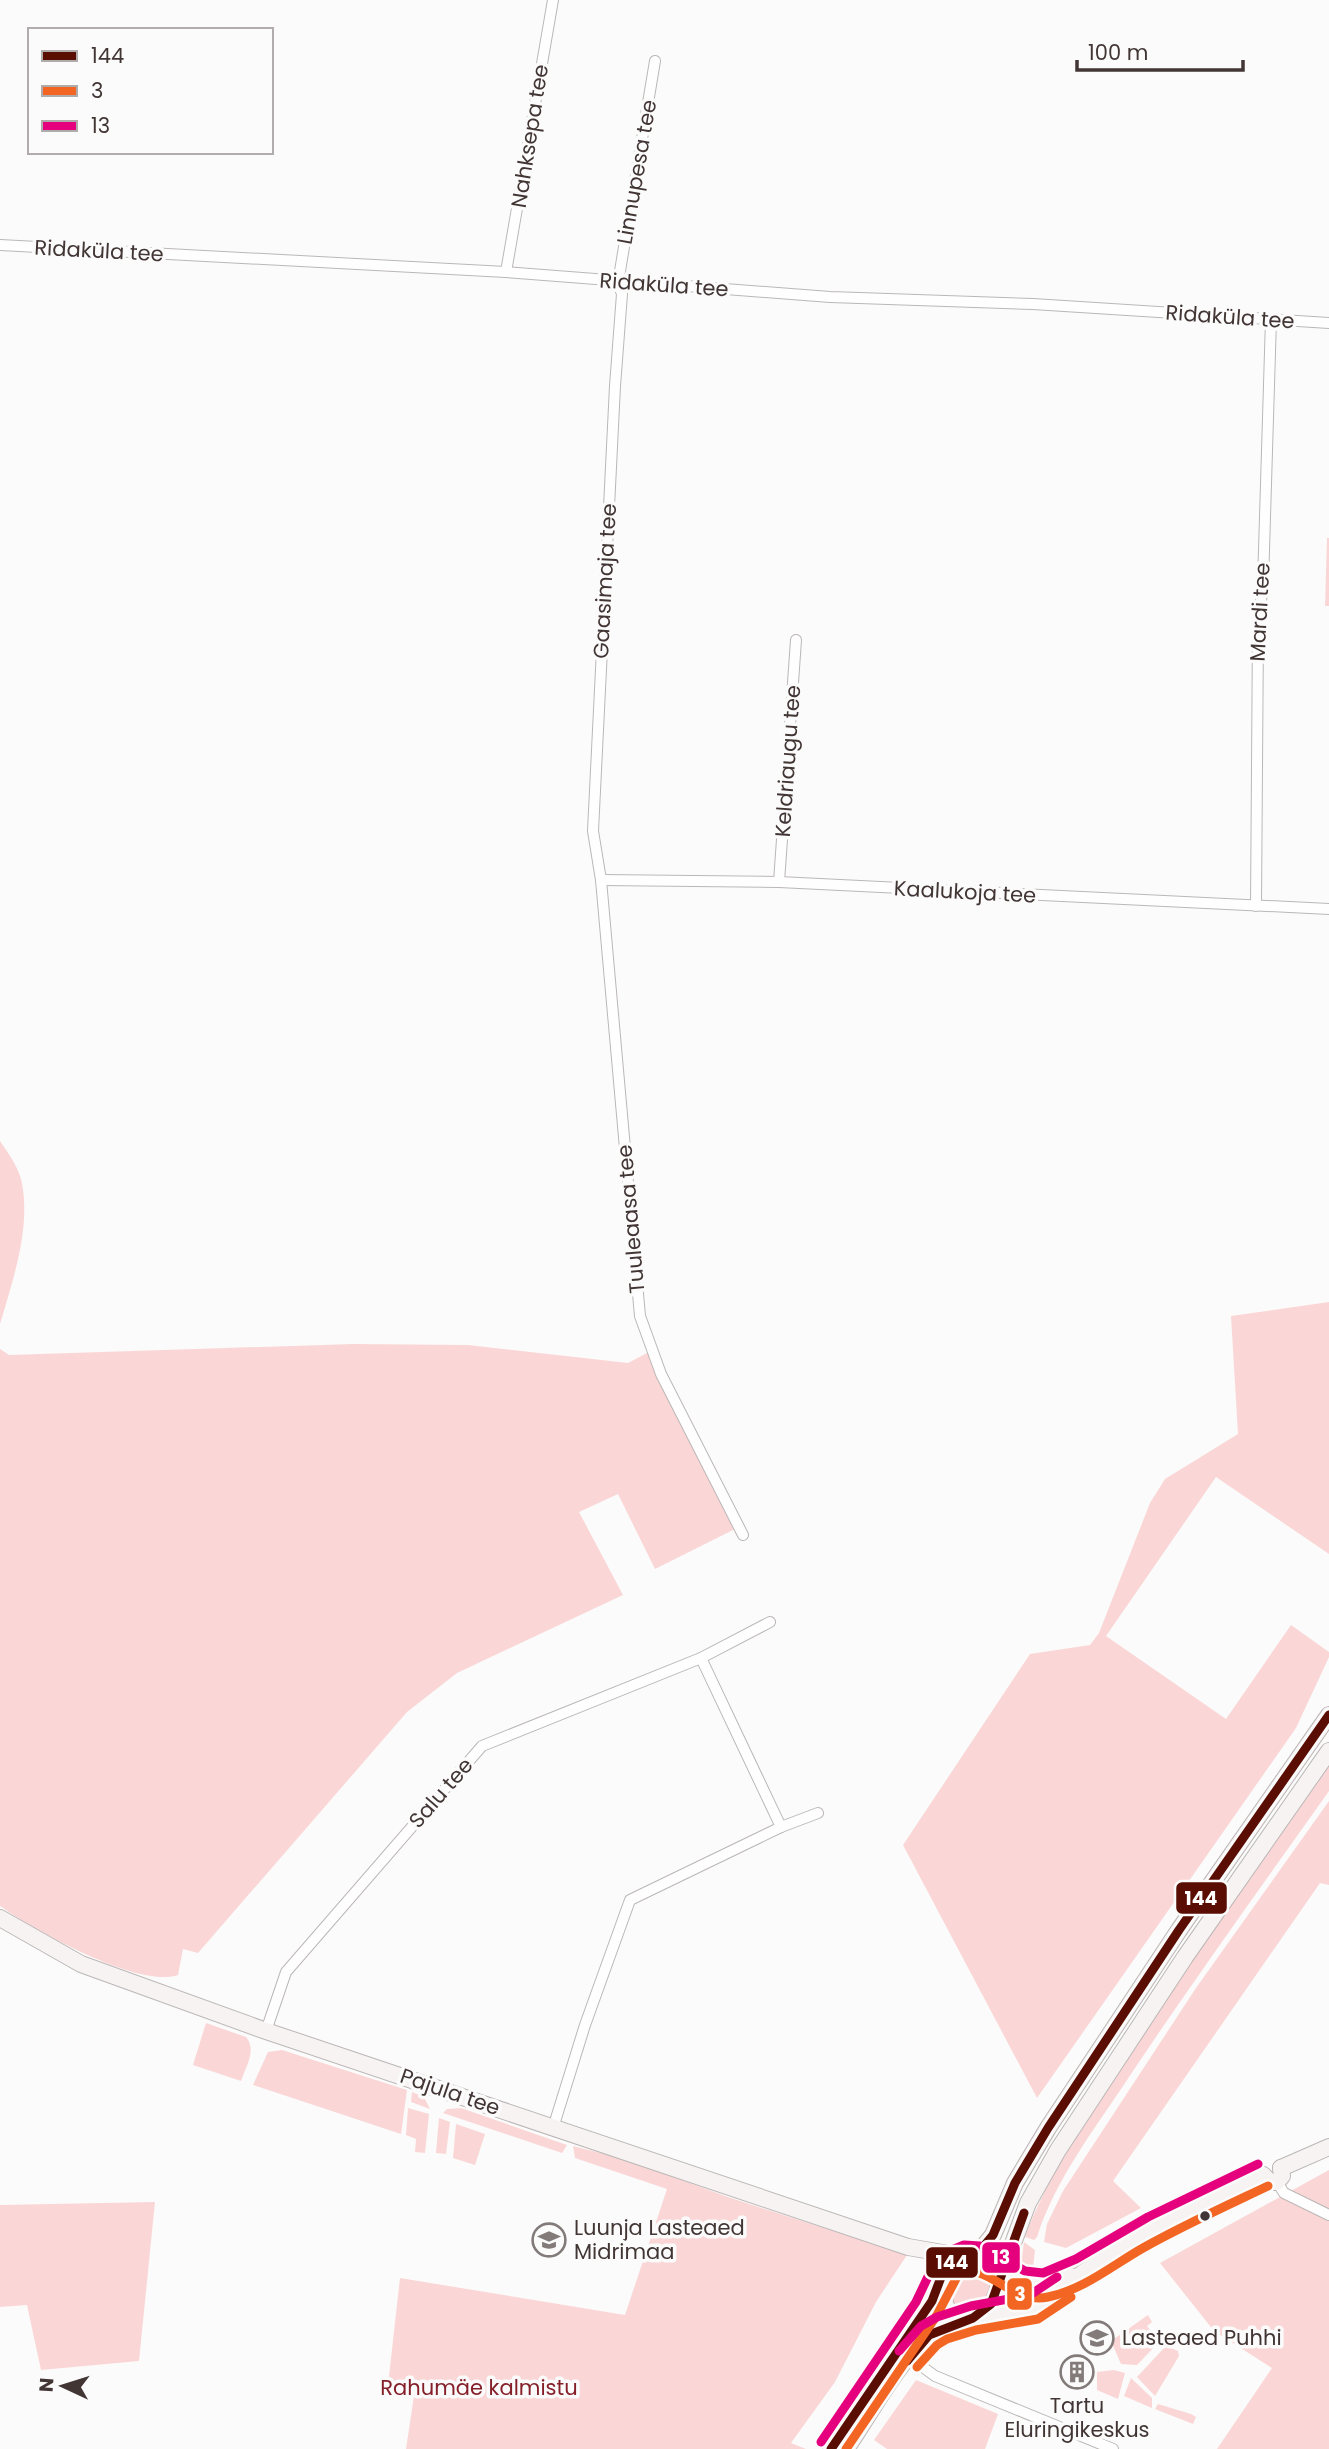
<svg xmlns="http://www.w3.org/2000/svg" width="1329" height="2449" font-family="Poppins,sans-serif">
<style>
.green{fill:#fad7d6}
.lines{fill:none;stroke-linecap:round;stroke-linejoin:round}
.street-casing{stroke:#bcb7b7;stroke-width:12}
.secondary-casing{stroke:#bcb7b7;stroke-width:18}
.street{stroke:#fefefe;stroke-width:10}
.secondary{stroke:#f7f3f3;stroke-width:16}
.bus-1-casing{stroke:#fbfbfb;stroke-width:14}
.bus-2-casing{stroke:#fbfbfb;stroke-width:14}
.bus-3-casing{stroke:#fbfbfb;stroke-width:14}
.bus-1{stroke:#5a0e03;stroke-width:9}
.bus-2{stroke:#f26522;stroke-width:9}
.bus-3{stroke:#e5007d;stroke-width:9}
.bus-dot{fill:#423635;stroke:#fbfbfb;stroke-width:2.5}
.labels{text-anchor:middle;stroke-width:7;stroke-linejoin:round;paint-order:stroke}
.street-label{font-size:21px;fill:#423635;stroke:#fbfbfb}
.poi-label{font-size:21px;fill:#423635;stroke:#fbfbfb;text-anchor:start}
.park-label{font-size:21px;fill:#852029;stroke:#fbfbfb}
.line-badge{stroke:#fbfbfb;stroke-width:2.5}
.badge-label{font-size:19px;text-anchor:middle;font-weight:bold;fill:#fff}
</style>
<rect width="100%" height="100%" fill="#fbfbfb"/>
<!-- green -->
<g class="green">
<polygon points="1327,538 1329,538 1329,606 1325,606"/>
<path d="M0,1141C8,1153 17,1165 21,1179C32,1225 13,1280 0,1324Z"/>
<polygon points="1329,1302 1329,1554 1216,1477 1106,1636 1226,1719 1291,1625 1329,1652 1329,1657 1296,1728 1037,2098 903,1845 1030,1654 1090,1645 1099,1633 1150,1503 1165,1479 1238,1434 1231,1316"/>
<path d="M353,1344L468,1345L628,1363L651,1351L739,1527L655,1569L618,1494L579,1512L623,1595L457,1673L407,1712L198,1953L183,1949L178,1975C139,1989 34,1930 0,1906V1349L9,1355Z"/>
<path d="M1329,1766V1791C1261,1887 1192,1982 1127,2080C1094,2130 1055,2180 1037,2237L1034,2240L1025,2237C1047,2177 1083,2127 1117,2074C1184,1969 1258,1868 1329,1766Z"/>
<polygon points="1329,1801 1329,1885 1320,1883 1113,2181 1141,2208 1066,2248 1044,2242 1047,2224 1063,2191 1196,1988"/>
<path d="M206,2023L246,2037C257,2050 246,2066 241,2081L193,2065Z"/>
<polygon points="282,2050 407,2090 401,2134 253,2085 268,2052"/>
<polygon points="412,2092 424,2097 430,2109 411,2102"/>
<polygon points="408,2108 429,2114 425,2153 415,2152 416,2139 406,2135"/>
<polygon points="461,2108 567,2145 562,2153 443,2113 447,2109"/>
<polygon points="439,2118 450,2122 446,2154 436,2153"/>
<polygon points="456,2124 485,2134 475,2165 453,2158"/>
<polygon points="573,2146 624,2159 728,2197 907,2255 876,2302 835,2382 791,2443 806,2449 406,2449 415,2389 388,2385 400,2278 625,2315 667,2189 575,2158"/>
<polygon points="1329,2170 1329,2449 1217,2449 1272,2368 1214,2331 1160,2263"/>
<polygon points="155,2202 139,2361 41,2370 27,2305 0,2307 0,2205"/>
<polygon points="1024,2242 1035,2250 1032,2277 1021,2263"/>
<path d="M975,2266C989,2273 993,2281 990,2296L975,2309L953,2308C948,2288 948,2266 975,2266Z"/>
<path d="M1034,2313L1035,2317L951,2342L923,2356C931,2331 960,2333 980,2328C999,2323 1015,2317 1034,2313Z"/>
<polygon points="1148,2315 1152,2322 1147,2326 1159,2342 1137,2365 1121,2364 1111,2341"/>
<polygon points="1166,2346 1178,2351 1179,2356 1155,2396 1137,2377"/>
<polygon points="1114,2370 1125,2373 1118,2399 1097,2390 1097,2372"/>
<polygon points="1131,2378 1152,2398 1152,2408 1124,2396"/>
<polygon points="916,2380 998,2414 985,2449 887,2449 874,2440"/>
<polygon points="1158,2404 1191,2414 1196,2417 1193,2424 1155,2409"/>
</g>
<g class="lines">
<defs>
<g id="street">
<polyline points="655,61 618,283 622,294 615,386 593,831 601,880 640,1316 661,1374 743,1535"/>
<polyline points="0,245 506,272 830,297 1033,304 1329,323"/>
<polyline points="506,272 553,0"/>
<polyline points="601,880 779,882 1329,909"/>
<polyline points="779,882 796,640"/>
<polyline points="1256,906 1258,627 1263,583 1271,319"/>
<polyline points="701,1658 781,1827 818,1813"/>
<polyline points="266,2031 286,1972 482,1746 701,1658 770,1622"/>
<polyline points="553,2128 585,2025 630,1900 781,1827"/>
<polyline points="1277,2182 1284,2193 1329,2215"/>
<polyline points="909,2357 935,2376 1113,2449"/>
</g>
<g id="secondary">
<polyline points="0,1918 81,1964 266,2031 908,2247 966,2257"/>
<polyline points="1281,2168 1329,2147"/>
<polyline points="1263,2175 1270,2182 1277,2182 1282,2176 1281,2168"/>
<polyline points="966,2257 984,2246 993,2235 1015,2183 1048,2128 1179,1930 1329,1715"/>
<path d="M996,2267C1026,2291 1036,2288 1071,2276"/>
<polyline points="999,2281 1028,2203 1058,2150 1185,1957 1329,1751"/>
<polyline points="973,2318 1035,2307 1122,2245 1263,2175"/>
<polyline points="965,2319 948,2312 939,2284 951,2263 966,2258"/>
<polyline points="831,2449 918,2321 939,2284"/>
<path d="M846,2449C870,2414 897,2363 928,2336C948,2319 979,2323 993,2301C1001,2289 999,2276 993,2265"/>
</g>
</defs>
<!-- street casing -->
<use href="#street" class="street-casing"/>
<!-- secondary casing -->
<use href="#secondary" class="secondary-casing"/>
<!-- street -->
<use href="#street" class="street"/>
<!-- secondary -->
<use href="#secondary" class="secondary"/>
<defs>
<g id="bus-1">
<polyline points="907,2361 929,2335 973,2318 991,2304 1024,2213"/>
<polyline points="831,2449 932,2301 943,2272 951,2263 984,2246 993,2235 1015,2183 1048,2128 1179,1930 1329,1715"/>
</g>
<g id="bus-2">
<polyline points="917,2367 937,2345 947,2339 976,2330 1038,2319 1071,2297"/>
<path d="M846,2449L937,2315L959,2273C989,2262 1011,2305 1048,2297C1083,2290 1113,2265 1143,2248C1184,2225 1226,2206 1268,2186"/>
</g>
<g id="bus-3">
<polyline points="899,2351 921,2326 937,2317 971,2306 1030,2295 1057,2277"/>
<polyline points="821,2442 916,2302 934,2264 947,2252 964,2245 980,2246 1025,2271 1043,2273 1076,2259 1148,2217 1258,2164"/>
</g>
</defs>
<!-- bus-1 casing -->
<use href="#bus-1" class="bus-1-casing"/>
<!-- bus-2 casing -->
<use href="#bus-2" class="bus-2-casing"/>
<!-- bus-3 casing -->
<use href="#bus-3" class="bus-3-casing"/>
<!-- bus-1 -->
<use href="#bus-1" class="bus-1"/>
<!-- bus-2 -->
<use href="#bus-2" class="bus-2"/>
<!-- bus-3 -->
<use href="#bus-3" class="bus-3"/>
</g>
<!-- icons -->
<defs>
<symbol id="school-ring" viewBox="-11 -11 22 22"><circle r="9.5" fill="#fbfbfb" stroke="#837b7a" stroke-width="1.5"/><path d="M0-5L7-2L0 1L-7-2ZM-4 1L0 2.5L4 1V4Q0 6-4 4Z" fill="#837b7a"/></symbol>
<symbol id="building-ring" viewBox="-11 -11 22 22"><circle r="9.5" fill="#fbfbfb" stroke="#837b7a" stroke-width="1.5"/><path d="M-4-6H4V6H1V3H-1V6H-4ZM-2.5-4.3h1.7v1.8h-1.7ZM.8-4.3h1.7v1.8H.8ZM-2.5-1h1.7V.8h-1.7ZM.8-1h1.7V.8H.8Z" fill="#837b7a"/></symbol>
</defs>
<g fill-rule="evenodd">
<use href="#school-ring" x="530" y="2221" width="38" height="38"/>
<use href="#school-ring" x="1078" y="2319" width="38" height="38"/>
<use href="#building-ring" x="1058" y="2353" width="38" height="38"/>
</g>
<!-- markers -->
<circle class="bus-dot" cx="1205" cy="2216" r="6"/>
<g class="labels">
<!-- street labels -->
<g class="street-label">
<text transform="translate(530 136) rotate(-81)" y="7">Nahksepa tee</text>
<text transform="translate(637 172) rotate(-80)" y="7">Linnupesa tee</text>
<text transform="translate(99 251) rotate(3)" y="7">Ridaküla tee</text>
<text transform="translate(664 285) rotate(4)" y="7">Ridaküla tee</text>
<text transform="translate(1230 317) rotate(4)" y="7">Ridaküla tee</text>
<text transform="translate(605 581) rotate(-87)" y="7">Gaasimaja tee</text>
<text transform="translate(1260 612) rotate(-87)" y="7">Mardi tee</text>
<text transform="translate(788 761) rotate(-86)" y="7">Keldriaugu tee</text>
<text transform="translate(965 892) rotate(3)" y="7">Kaalukoja tee</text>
<text transform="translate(631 1219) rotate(-95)" y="7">Tuuleaasa tee</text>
<text transform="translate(441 1793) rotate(-49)" y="7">Salu tee</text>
<text transform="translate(450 2092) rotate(19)" y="7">Pajula tee</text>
</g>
<!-- poi labels -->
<g class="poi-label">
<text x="574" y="2235">Luunja Lasteaed<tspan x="574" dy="24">Midrimaa</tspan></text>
<text x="1122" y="2345">Lasteaed Puhhi</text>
<text x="1077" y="2413" text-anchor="middle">Tartu<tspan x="1077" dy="24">Eluringikeskus</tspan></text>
</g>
<!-- park labels -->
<g class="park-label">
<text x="479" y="2395">Rahumäe kalmistu</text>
</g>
</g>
<g class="line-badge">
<rect x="1175" y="1881" width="53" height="34" rx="7" fill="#5a0e03"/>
<rect x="981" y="2241" width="40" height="33" rx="7" fill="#e5007d"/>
<rect x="925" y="2246" width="54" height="33" rx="7" fill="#5a0e03"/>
<rect x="1006" y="2277" width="27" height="34" rx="7" fill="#f26522"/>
</g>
<g class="badge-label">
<text x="1201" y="1905">144</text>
<text x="1001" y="2264">13</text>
<text x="952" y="2269">144</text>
<text x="1020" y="2301">3</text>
</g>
<!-- legend -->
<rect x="28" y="28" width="245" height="126" fill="#fbfbfb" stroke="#b1acac" stroke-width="2"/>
<rect x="42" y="51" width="35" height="10" fill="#5a0e03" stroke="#b1acac" stroke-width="2"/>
<text x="91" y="63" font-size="21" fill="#423635">144</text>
<rect x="42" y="86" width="35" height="10" fill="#f26522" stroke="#b1acac" stroke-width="2"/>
<text x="91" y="98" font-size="21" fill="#423635">3</text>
<rect x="42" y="121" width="35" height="10" fill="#e5007d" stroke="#b1acac" stroke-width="2"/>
<text x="91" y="133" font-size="21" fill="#423635">13</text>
<!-- north arrow -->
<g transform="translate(63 2386) rotate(274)" stroke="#fbfbfb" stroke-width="5" paint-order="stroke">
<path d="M0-5L12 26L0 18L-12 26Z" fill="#423635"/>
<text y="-10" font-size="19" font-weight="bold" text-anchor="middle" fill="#423635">N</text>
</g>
<!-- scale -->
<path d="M1077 60v10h166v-10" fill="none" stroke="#423635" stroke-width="3.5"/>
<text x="1088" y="60" font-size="21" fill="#423635" stroke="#fbfbfb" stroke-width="5" paint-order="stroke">100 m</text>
</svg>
